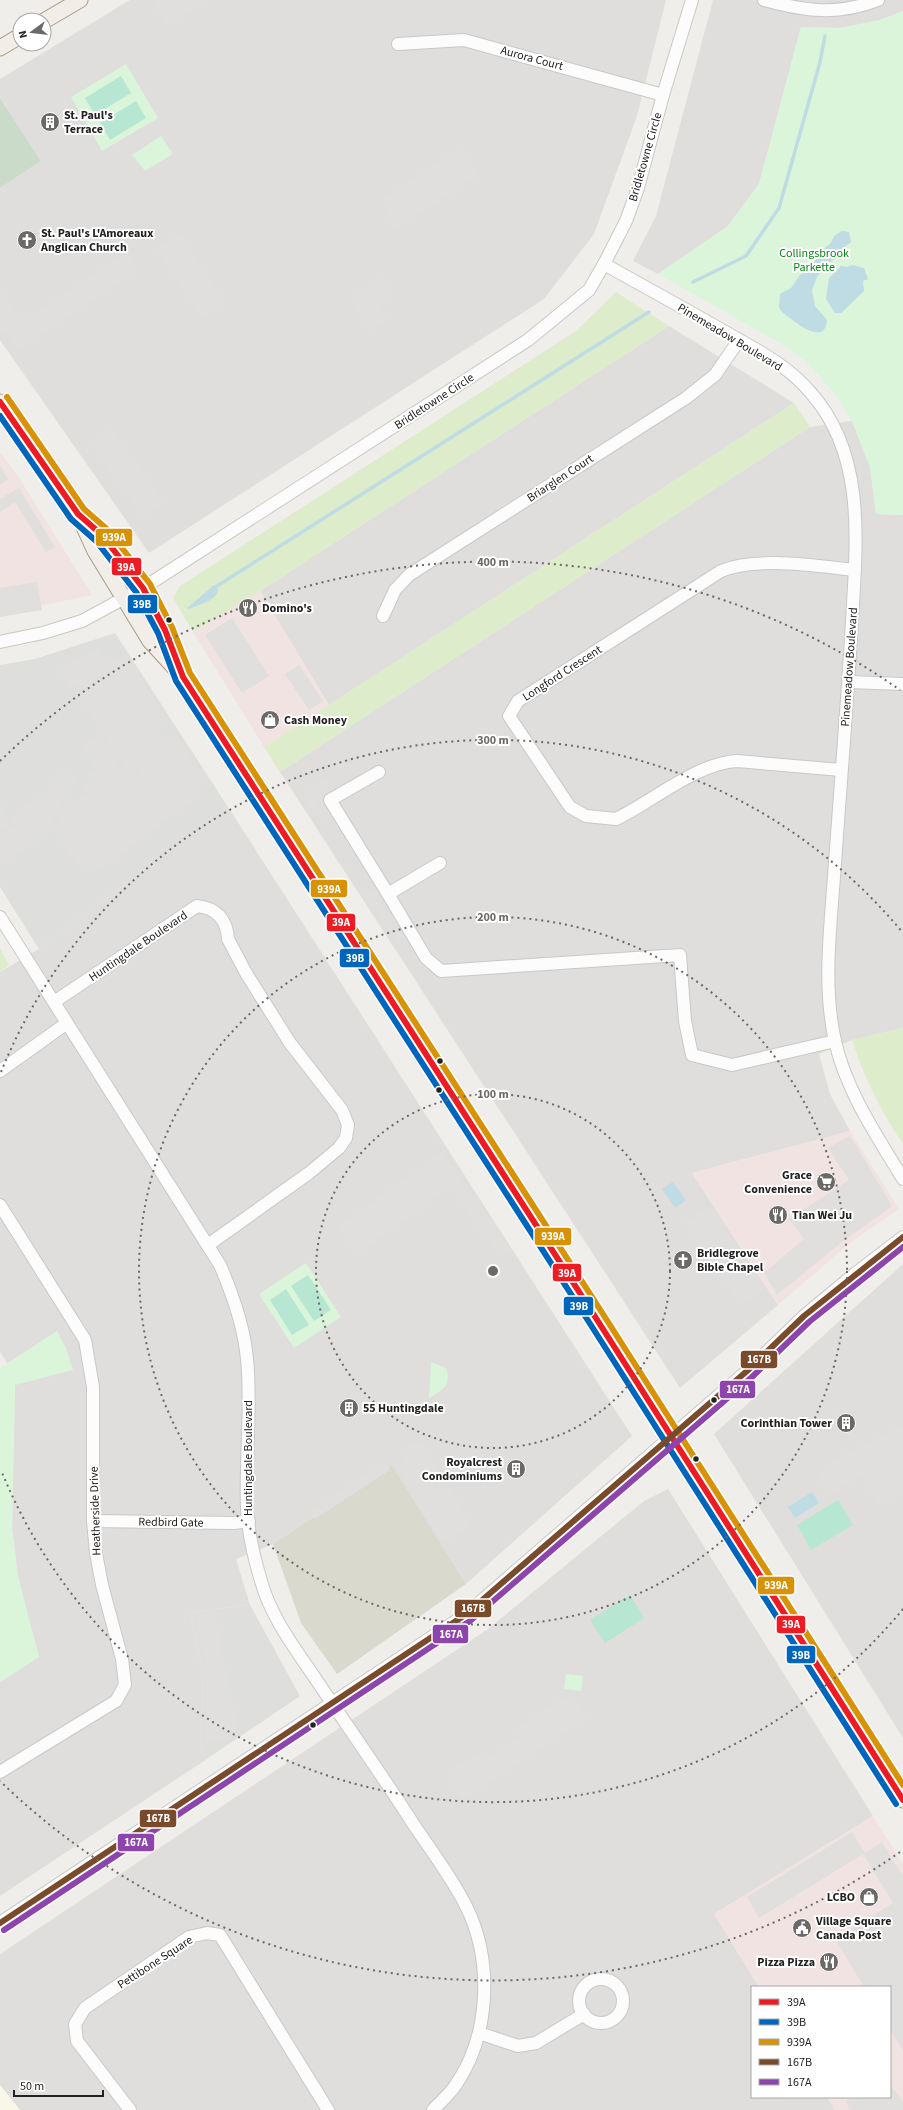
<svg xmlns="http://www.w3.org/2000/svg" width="903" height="2110" font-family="'Source Sans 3',sans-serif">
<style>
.residential{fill:#dfdedc}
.commercial{fill:#f1e3e1}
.education{fill:#f8f7e8}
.religious{fill:#dededc}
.construction{fill:#d9d9cd}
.grass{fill:#ddeccb}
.cemetery{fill:#cadbca}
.park{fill:#daf5da}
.pitch{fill:#b7e6d2}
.parking{fill:#e0dfde}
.water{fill:#bfdbe3}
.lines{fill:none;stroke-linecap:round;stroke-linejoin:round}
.stream{stroke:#bfdbe3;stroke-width:3.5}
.minor-casing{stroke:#c9c8c7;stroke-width:14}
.major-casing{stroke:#a79c86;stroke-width:17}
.minor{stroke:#fdfcfc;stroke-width:12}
.major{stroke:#f3ede7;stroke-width:15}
.bus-1-casing{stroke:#fff;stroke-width:9}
.bus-2-casing{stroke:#fff;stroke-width:9}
.bus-3-casing{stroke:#fff;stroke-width:9}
.bus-4-casing{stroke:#fff;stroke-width:9}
.bus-5-casing{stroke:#fff;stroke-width:9}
.bus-1{stroke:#ed1c24;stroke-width:6}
.bus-2{stroke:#0065bd;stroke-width:6}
.bus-3{stroke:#d79205;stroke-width:6}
.bus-4{stroke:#7a4b2a;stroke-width:6}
.bus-5{stroke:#8e44ad;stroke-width:6}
.ring{fill:none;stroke:#6a6968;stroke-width:2;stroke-dasharray:2 4}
.bus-dot{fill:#222;stroke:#fff;stroke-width:1.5}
.labels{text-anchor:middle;stroke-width:4;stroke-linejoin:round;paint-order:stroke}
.street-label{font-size:12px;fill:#222;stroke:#fff}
.poi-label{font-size:12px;font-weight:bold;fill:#222;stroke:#fff;text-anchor:start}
.park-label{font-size:12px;fill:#0c8416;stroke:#fff}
.centre{fill:#6a6968;stroke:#fff;stroke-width:2}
.ring-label{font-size:12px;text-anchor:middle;font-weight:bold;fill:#6a6968;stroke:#fff;stroke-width:4;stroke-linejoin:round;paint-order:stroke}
.line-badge{stroke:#fff;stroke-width:1.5}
.badge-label{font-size:11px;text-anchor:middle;font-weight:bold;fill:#fff}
</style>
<rect width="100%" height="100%" fill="#f0eeeb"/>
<!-- residential -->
<g class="residential">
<polygon points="130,0 666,0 637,116 594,234 544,299 149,553 0,340 0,188 41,161 0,98 0,79"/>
<polygon points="713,0 903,0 903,11 880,20 841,28 801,27 759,184 728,226 658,274 633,261 656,216"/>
<polygon points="669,326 794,403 329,705 260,591"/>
<polygon points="852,421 870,467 876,514 903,515 903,1028 852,1040 819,1054 830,1094 850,1131 692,1173 778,1305 680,1388 280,772 810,427"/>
<polygon points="228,807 632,1436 466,1584 392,1465 273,1544 236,1559 250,1605 190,1612 203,1673 201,1763 0,1896 0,1682 39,1657 18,1577 12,1526 15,1385 7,1363 0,1352 0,972 39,949"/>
<polygon points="903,1264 903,1738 714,1434"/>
<polygon points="668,1489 873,1816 714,1914 759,1987 752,1987 752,2097 827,2097 835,2110 20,2110 0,2085 0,1954 488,1629 644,1501"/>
</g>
<!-- commercial -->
<g class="commercial">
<polygon points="0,452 21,481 92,595 0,614"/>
<polygon points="260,591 329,705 264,747 193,632"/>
<polygon points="850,1131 899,1209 851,1242 778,1305 692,1173"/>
<polygon points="873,1816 903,1864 903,2110 835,2110 827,2097 890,2097 890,1987 759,1987 714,1914"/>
</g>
<!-- education -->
<polygon class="education" points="0,2085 20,2110 0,2110"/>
<!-- religious -->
<g class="religious">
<polygon points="115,633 228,807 39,949 0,887 0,665 35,659"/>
<polygon points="250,1605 300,1696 201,1763 203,1673 190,1612"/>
</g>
<!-- construction -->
<polygon class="construction" points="392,1465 466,1584 337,1674 301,1623 273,1544"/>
<!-- grass -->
<g class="grass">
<polygon points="616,292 669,326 260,591 193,632 173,598 180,586 576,331"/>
<polygon points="794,403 810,427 280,772 264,747"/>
<polygon points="0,948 9,965 0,972"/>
<path d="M903,1028V1144C880,1110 865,1079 852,1040Z"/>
</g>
<!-- cemetery -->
<polygon class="cemetery" points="0,98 41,161 0,188"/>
<!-- park -->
<g class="park">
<polygon points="903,11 903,515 876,514 870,467 852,421 835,394 806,361 778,342 658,274 728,226 759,184 801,27 841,28 880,20"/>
<polygon points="126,64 158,118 102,151 71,97"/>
<polygon points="161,136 173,154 145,171 132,155"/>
<polygon points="306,1263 341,1317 294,1348 259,1294"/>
<polygon points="57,1331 66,1348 73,1370 15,1385 12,1528 18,1577 39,1657 0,1682 0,1368"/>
<path d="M431,1362L446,1368C452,1387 443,1388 429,1399Z"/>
<polygon points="566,1674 583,1676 581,1691 564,1689"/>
</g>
<!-- pitch -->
<g class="pitch">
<polygon points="121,76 131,93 95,115 85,98"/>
<polygon points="136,101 146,118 110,140 100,123"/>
<polygon points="308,1275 331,1310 314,1321 291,1286"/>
<polygon points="286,1289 309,1325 292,1335 270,1300"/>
<polygon points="838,1500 853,1525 811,1550 797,1525"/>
<polygon points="630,1595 644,1618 605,1643 590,1620"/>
</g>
<!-- parking -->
<g class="parking">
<polygon points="160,0 207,0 167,27 153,5"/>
<polygon points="461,148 479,175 392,231 388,210 382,199"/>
<polygon points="179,233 225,303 202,318 156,248"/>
<polygon points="127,253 138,270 18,350 6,332 0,335 0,289 22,323"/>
<polygon points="380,276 394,294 378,306 388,319 371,331 349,300"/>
<polygon points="112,428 164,504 143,517 91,444"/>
<polygon points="0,465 8,479 0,485"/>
<polygon points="19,488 55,547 46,552 15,502 0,512 0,499"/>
<polygon points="37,582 42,610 0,617 0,588"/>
<polygon points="232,618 269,676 242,693 205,635"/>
<polygon points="97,648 104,658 112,655 119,661 127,656 167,719 156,726 166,741 176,734 203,778 196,782 202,793 96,872 89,863 81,869 53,831 62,824 54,815 52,817 57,824 1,867 0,832 2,835 16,826 10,818 52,786 61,770 77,778 69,794 60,804 63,810 87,794 81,786 90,780 87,776 96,769 81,749 96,737 146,802 131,777 140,771 138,767 128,773 76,692 84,688 81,682 71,688 60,671"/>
<polygon points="299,665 323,701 309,710 285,674"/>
<polygon points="326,779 331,787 314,798 327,818 319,823 301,795"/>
<polygon points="0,799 9,827 0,831"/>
<polygon points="373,890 407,941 398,946 365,895"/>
<polygon points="850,1136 892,1206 843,1241 777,1295 764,1273 804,1239 789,1219 849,1180 828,1148"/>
<polygon points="441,1153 511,1250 501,1257 450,1187 358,1253 339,1227"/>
<polygon points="711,1206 765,1288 740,1305 685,1223"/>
<polygon points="903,1426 903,1493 877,1505 860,1474 831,1496 816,1476 840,1457"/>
<polygon points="420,1440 472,1525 442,1543 396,1468 405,1462 400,1452"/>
<polygon points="384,1461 390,1470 315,1519 309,1511"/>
<polygon points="214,1612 236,1718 232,1741 204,1741 208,1676 196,1617"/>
<polygon points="571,1694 587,1718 462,1799 446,1774 478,1754 483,1761 521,1737 516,1729"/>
<polygon points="852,1832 865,1853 882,1842 903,1876 903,2050 890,2029 890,1987 864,1987 835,1939 893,1903 863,1854 759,1918 747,1897"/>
<polygon points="890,2084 903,2102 903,2110 851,2110 846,2101 852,2097 890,2097"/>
</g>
<!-- water -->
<g class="water">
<path d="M842,231L849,232L851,242L839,251L836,258L826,265L817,277L812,290L815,306L827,320C825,349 792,319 782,312L779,307L780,294L791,288L800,275L813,264L821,251L831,243L834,236Z"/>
<polygon points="853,265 864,268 868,279 863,281 864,291 841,313 835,313 826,299 829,278 841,266 846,267"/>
<path d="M214,585L217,586L218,591C215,601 198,605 189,609L187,608Z"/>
<polygon points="673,1182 686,1200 675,1208 662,1189"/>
<polygon points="812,1492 819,1503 795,1518 788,1507"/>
</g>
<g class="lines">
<!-- stream -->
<g class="stream">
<polyline points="693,282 746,256 779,208 820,62 825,36"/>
<polyline points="217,586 649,312"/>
</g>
<defs>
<g id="minor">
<path d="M764,0C805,11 837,16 878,0"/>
<polyline points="398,44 464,40 663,95"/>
<path d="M604,264C643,286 682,307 720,329C753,348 787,364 811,393C867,456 856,545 852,622C847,707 840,792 834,877C830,931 823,988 835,1041C846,1091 877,1136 903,1179"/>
<polyline points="383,616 395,590 409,575 686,398 715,375 739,340"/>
<polyline points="0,642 43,633 82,621 143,588 528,340 589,290 604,264 626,221 638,188 663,95 692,0"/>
<polyline points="849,682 903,684"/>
<path d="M841,770L737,761C697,763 653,801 616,819L586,816L570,807L509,716L518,701L721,571C757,556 816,566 855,570"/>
<polyline points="379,772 330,800 388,894"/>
<polyline points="440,863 388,894 426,958 441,971 680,955 685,1021 692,1055 732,1065 835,1041"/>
<path d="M0,917L220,1265C233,1295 244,1326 247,1359C252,1408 245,1458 247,1508C248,1531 254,1558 261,1581C271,1617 294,1647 315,1678C348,1727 382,1775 414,1825C432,1852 453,1879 467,1908C493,1962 490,2036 455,2086C449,2095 440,2102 433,2110"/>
<path d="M54,1002L197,906C217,908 227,920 228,939L246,973L290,1043L342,1110L348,1125L346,1138L339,1148L309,1173L208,1245"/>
<polyline points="0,1071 67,1023"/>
<polyline points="0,1205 85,1340 93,1387 93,1521 96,1553 102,1585 122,1659 125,1685 116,1701 0,1772"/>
<polyline points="93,1521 234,1523 249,1521"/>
<polyline points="0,1923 465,1615 747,1371 804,1316 852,1276 903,1237"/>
<circle cx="601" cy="2001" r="22"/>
<polyline points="479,2033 518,2046 536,2043 584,2014"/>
<polyline points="130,2110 77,2041 75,2024 85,2008 189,1937 207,1933 220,1935 328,2110"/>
</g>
<g id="major">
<polyline points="44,21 80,0"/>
<polyline points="0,48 20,36"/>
<polyline points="0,402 78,514 95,551 150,641 183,677 262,799 903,1800"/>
<path d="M82,518C128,558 158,611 180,668"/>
</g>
</defs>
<!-- minor casing -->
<use href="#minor" class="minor-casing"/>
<!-- major casing -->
<use href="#major" class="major-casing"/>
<!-- minor -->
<use href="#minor" class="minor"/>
<!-- major -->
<use href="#major" class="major"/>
<defs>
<polyline id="bus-1" points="0,402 78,514 102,535 143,588 165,630 183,677 594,1315 903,1800"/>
<polyline id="bus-2" points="0,416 71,519 96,541 136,592 158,633 176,681 587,1319 896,1804"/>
<polyline id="bus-3" points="7,397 84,509 108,530 150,584 172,627 190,673 601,1311 903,1785"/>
<polyline id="bus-4" points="0,1923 465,1615 747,1371 804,1316 903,1237"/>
<polyline id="bus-5" points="4,1930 470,1621 752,1377 809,1322 903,1247"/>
</defs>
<!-- bus-1 casing -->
<use href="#bus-1" class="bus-1-casing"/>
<!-- bus-2 casing -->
<use href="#bus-2" class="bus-2-casing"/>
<!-- bus-3 casing -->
<use href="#bus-3" class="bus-3-casing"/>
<!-- bus-4 casing -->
<use href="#bus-4" class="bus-4-casing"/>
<!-- bus-5 casing -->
<use href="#bus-5" class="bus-5-casing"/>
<!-- bus-1 -->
<use href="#bus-1" class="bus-1"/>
<!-- bus-2 -->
<use href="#bus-2" class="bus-2"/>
<!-- bus-3 -->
<use href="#bus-3" class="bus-3"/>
<!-- bus-4 -->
<use href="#bus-4" class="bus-4"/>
<!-- bus-5 -->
<use href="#bus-5" class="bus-5"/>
</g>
<!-- distance rings -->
<g class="ring">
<circle cx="493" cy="1271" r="177"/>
<circle cx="493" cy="1271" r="354"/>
<path d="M903 1609A531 531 0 0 1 1 1470M1 1072A531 531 0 0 1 903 933"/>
<path d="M900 1852A709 709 0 0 1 0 1781M0 761A709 709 0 0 1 900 690"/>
</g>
<!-- icons -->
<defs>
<symbol id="building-disc" viewBox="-11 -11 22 22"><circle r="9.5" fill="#6a6968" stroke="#fff"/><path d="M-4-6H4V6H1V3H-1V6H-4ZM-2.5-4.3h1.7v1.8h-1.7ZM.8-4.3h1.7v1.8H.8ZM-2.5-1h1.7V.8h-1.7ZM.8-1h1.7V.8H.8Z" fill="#fff"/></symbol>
<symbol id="church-disc" viewBox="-11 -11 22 22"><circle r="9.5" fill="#6a6968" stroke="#fff"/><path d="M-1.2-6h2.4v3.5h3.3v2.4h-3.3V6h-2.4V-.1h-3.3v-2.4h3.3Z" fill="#fff"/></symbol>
<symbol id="restaurant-disc" viewBox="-11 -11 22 22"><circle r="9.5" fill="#6a6968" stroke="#fff"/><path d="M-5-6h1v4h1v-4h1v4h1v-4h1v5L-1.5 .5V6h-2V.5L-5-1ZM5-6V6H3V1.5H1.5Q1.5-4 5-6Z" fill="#fff"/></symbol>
<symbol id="shop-disc" viewBox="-11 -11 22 22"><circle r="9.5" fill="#6a6968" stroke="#fff"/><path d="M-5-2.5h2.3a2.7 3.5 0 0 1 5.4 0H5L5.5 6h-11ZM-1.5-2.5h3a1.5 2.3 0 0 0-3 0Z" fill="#fff"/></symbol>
<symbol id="supermarket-disc" viewBox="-11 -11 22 22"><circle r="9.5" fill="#6a6968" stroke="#fff"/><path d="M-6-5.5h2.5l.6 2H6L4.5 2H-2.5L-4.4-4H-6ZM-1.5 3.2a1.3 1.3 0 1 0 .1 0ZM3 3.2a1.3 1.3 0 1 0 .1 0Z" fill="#fff"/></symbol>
<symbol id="civic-disc" viewBox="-11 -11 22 22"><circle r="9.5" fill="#6a6968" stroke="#fff"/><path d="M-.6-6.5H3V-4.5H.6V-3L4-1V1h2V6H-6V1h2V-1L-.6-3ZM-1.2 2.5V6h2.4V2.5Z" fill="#fff"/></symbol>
</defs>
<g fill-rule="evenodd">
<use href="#building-disc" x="39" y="111" width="22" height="22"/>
<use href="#church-disc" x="16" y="229" width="22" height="22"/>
<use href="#restaurant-disc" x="237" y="597" width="22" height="22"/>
<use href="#shop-disc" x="259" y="709" width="22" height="22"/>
<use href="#supermarket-disc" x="815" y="1171" width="22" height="22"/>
<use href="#restaurant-disc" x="767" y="1204" width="22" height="22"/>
<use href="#church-disc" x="672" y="1249" width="22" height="22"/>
<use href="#building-disc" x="338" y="1397" width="22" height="22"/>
<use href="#building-disc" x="835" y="1412" width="22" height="22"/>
<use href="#building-disc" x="505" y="1458" width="22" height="22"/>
<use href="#shop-disc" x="858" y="1886" width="22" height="22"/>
<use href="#civic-disc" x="791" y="1917" width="22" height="22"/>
<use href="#restaurant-disc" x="818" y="1951" width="22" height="22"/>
</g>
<!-- markers -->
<g class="bus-dot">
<circle cx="169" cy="620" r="3.5"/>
<circle cx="440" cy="1061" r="3.5"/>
<circle cx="439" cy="1090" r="3.5"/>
<circle cx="714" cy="1400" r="3.5"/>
<circle cx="696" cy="1459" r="3.5"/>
<circle cx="313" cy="1725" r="3.5"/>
</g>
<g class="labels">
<!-- street labels -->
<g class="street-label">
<text transform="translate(532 58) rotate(15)" y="4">Aurora Court</text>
<text transform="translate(645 157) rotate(-74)" y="4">Bridletowne Circle</text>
<text transform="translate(730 337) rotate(31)" y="4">Pinemeadow Boulevard</text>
<text transform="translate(434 401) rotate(-33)" y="4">Bridletowne Circle</text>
<text transform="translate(560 478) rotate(-33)" y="4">Briarglen Court</text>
<text transform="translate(849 667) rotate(-86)" y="4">Pinemeadow Boulevard</text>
<text transform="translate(562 673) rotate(-33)" y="4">Longford Crescent</text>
<text transform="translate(138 946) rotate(-34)" y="4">Huntingdale Boulevard</text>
<text transform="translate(248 1458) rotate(-90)" y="4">Huntingdale Boulevard</text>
<text transform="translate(95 1511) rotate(-92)" y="4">Heatherside Drive</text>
<text transform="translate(171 1522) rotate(1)" y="4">Redbird Gate</text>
<text transform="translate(155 1962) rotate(-33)" y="4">Pettibone Square</text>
</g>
<!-- poi labels -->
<g class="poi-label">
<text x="64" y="119">St. Paul's<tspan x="64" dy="14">Terrace</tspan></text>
<text x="41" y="237">St. Paul's L'Amoreaux<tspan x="41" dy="14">Anglican Church</tspan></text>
<text x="262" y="612">Domino's</text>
<text x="284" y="724">Cash Money</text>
<text x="812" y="1179" text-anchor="end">Grace<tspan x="812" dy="14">Convenience</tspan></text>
<text x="792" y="1219">Tian Wei Ju</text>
<text x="697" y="1257">Bridlegrove<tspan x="697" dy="14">Bible Chapel</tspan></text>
<text x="363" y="1412">55 Huntingdale</text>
<text x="832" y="1427" text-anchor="end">Corinthian Tower</text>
<text x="502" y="1466" text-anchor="end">Royalcrest<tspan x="502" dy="14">Condominiums</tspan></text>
<text x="855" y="1901" text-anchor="end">LCBO</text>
<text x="816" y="1925">Village Square<tspan x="816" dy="14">Canada Post</tspan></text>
<text x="815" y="1966" text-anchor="end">Pizza Pizza</text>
</g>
<!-- park labels -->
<g class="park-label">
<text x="814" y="257">Collingsbrook<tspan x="814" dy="14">Parkette</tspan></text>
</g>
</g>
<circle cx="493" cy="1271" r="6" class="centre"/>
<g class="ring-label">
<text x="493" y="566">400 m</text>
<text x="493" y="744">300 m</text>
<text x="493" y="921">200 m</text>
<text x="493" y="1098">100 m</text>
</g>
<g class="line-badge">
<rect x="95" y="528" width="38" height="19" rx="4" fill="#d79205"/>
<rect x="111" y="557" width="31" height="19" rx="4" fill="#ed1c24"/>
<rect x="127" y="594" width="31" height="20" rx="4" fill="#0065bd"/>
<rect x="310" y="879" width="38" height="19" rx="4" fill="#d79205"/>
<rect x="326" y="913" width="30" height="19" rx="4" fill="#ed1c24"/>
<rect x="339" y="948" width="31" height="20" rx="4" fill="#0065bd"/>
<rect x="534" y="1227" width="38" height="19" rx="4" fill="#d79205"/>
<rect x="552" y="1263" width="30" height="19" rx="4" fill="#ed1c24"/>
<rect x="563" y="1296" width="31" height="20" rx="4" fill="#0065bd"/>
<rect x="740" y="1350" width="38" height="19" rx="4" fill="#7a4b2a"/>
<rect x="719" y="1380" width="37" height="19" rx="4" fill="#8e44ad"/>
<rect x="757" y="1576" width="38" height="19" rx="4" fill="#d79205"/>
<rect x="454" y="1599" width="38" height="19" rx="4" fill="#7a4b2a"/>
<rect x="776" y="1615" width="30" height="19" rx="4" fill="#ed1c24"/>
<rect x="432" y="1624" width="37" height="20" rx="4" fill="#8e44ad"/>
<rect x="786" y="1645" width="30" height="19" rx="4" fill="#0065bd"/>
<rect x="139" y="1809" width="38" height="19" rx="4" fill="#7a4b2a"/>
<rect x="117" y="1833" width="38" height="19" rx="4" fill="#8e44ad"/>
</g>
<g class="badge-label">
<text x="114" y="541">939A</text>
<text x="126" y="571">39A</text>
<text x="142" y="608">39B</text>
<text x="329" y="893">939A</text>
<text x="341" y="926">39A</text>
<text x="355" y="962">39B</text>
<text x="553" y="1240">939A</text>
<text x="567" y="1277">39A</text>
<text x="579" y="1310">39B</text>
<text x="759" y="1363">167B</text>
<text x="738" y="1393">167A</text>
<text x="776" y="1589">939A</text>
<text x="473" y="1612">167B</text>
<text x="791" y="1628">39A</text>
<text x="451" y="1638">167A</text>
<text x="801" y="1659">39B</text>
<text x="158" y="1822">167B</text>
<text x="136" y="1846">167A</text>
</g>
<!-- legend -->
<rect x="751" y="1986" width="140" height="112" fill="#ffffff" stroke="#a7a7a7"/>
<rect x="759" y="1999" width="20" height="6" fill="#ed1c24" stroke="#a7a7a7"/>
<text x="787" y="2006" font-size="12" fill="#222222">39A</text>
<rect x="759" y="2019" width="20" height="6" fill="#0065bd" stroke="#a7a7a7"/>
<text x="787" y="2026" font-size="12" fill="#222222">39B</text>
<rect x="759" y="2039" width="20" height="6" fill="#d79205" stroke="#a7a7a7"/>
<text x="787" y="2046" font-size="12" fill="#222222">939A</text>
<rect x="759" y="2059" width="20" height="6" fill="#7a4b2a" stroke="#a7a7a7"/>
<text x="787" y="2066" font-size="12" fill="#222222">167B</text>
<rect x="759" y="2079" width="20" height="6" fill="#8e44ad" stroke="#a7a7a7"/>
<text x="787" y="2086" font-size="12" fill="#222222">167A</text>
<!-- north arrow -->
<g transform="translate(32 32) rotate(255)"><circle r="19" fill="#ffffff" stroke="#a7a7a7"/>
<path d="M0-3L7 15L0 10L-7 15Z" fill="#6a6968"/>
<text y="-6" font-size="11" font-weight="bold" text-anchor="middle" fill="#222222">N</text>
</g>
<!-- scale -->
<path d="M14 2090v6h89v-6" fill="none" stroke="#222222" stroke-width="2"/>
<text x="20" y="2090" font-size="12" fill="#222222" stroke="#ffffff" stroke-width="3" paint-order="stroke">50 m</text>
</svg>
